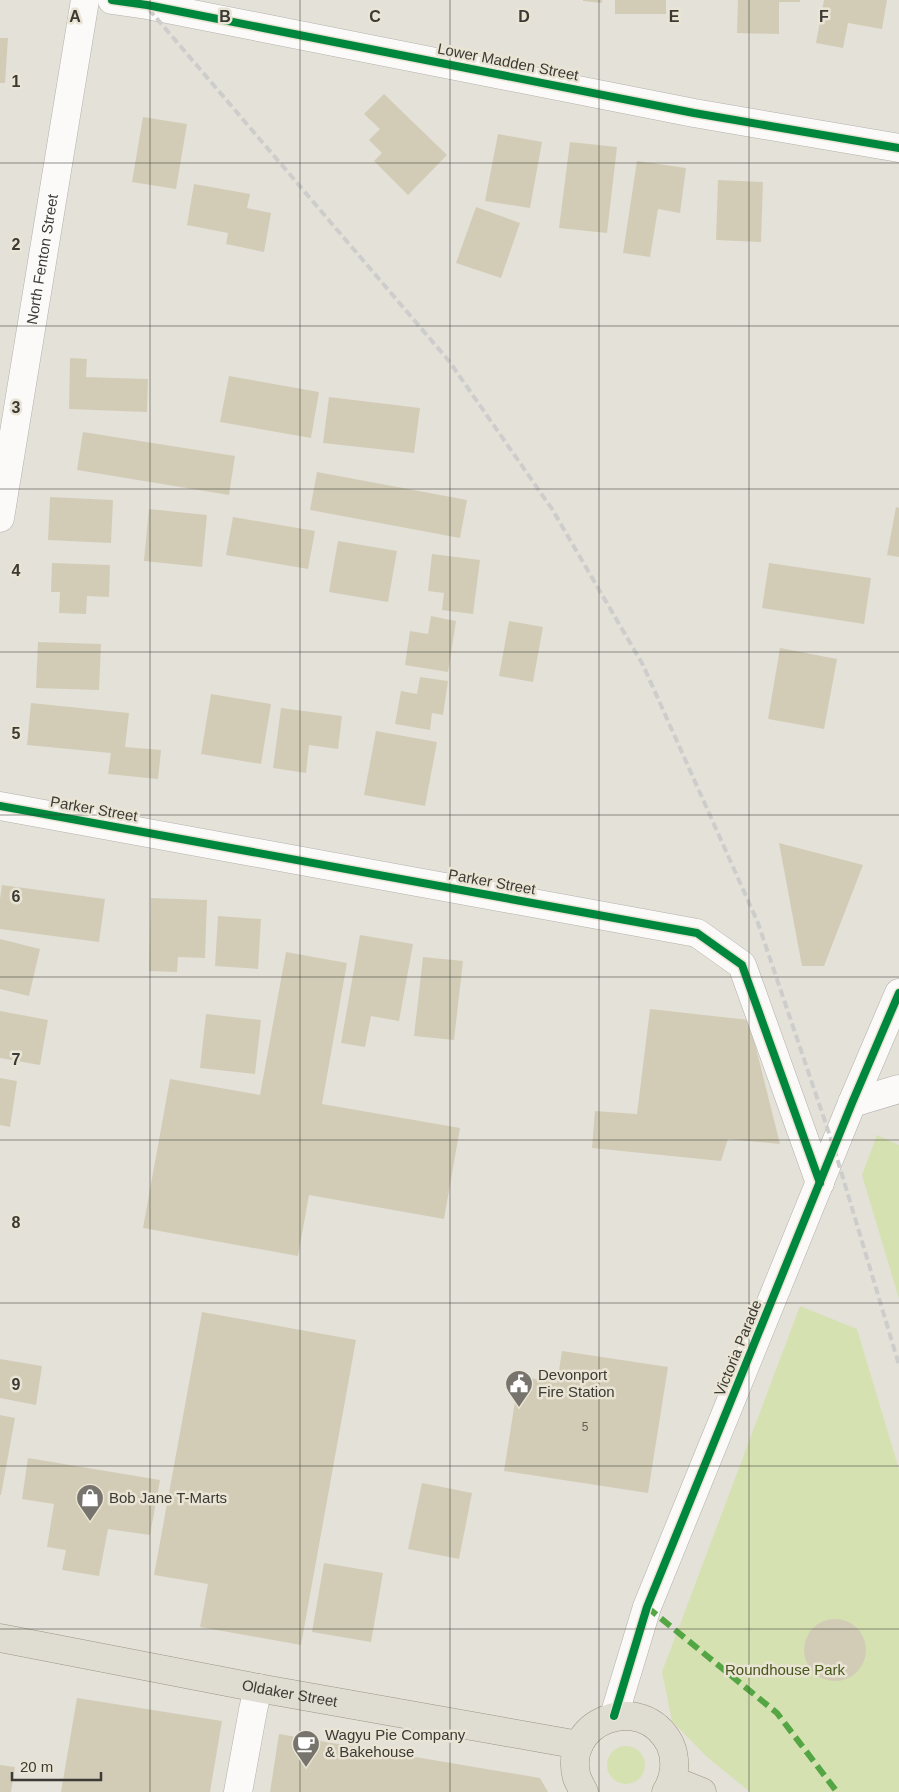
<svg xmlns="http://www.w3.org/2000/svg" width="899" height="1792" font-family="Arial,sans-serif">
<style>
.green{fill:#d6e1b2}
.building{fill:#d2ccb7}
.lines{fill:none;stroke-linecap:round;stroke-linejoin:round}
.minor-casing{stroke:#b2b0aa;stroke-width:29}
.major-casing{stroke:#9b9581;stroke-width:29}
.minor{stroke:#fbfaf9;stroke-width:28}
.major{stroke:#dfdcd1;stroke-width:28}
.rail{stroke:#cdcdcb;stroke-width:4;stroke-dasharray:8 4;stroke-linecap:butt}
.quiet{stroke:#54a644;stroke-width:6;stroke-dasharray:12 6;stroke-linecap:butt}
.cycleway-casing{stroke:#e9e4d4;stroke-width:11}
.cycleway{stroke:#00873e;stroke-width:8}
.grid{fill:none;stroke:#3c3a34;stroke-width:1;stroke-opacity:0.55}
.labels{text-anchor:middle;stroke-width:5;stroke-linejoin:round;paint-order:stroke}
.number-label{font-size:12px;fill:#625e55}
.street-label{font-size:15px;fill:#3c3a34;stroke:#e9e4d4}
.poi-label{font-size:15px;fill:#3c3a34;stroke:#e9e4d4;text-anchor:start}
.park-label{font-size:15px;fill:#48571a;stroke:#e9e4d4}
.grid-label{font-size:16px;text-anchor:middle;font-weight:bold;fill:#3c3a34;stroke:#e9e4d4;stroke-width:5;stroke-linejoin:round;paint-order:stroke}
</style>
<rect width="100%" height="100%" fill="#e4e1d9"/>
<!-- green -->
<g class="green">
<polygon points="877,1135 899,1145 899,1299 862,1175"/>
<polygon points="800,1306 857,1329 899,1469 899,1792 750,1792 707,1757 672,1721 662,1672"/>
<circle cx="626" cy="1765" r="19"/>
</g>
<!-- building -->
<g class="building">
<polygon points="583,0 602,0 602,3 583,1"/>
<rect x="615" y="0" width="51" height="14"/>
<polygon points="738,0 800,0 800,2 779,2 779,34 737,33"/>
<polygon points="824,0 887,0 882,29 848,23 843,48 816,43"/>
<polygon points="0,38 8,38 5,83 0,83"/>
<polygon points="384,94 447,155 408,195 374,161 382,153 369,140 380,129 364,114"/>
<polygon points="143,117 187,124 176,189 132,182"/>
<polygon points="498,134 542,142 530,208 485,201"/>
<polygon points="570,142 617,147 607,233 559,228"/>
<polygon points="637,161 686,168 680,213 658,209 650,257 623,253"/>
<polygon points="718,180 763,182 761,242 716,240"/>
<polygon points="194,184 250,194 247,208 271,213 264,252 226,244 228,233 187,225"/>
<polygon points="476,207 520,223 501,278 456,263"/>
<polygon points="70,358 87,359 86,377 148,379 147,412 69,409"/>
<polygon points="229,376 319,392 311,438 220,422"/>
<polygon points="329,397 420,408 414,453 323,443"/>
<polygon points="83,432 235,456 229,495 77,470"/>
<polygon points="317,472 467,500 460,538 310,510"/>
<polygon points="50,497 113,500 111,543 48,540"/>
<polygon points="896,507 899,508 899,557 887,555"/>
<polygon points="149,509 207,515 202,567 144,561"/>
<polygon points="233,517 315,531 308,569 226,555"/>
<polygon points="338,541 397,551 388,602 329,592"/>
<polygon points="432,554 480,560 473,614 442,610 444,593 428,591"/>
<polygon points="52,563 110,565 109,597 87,596 86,614 59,613 60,592 51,592"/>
<polygon points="769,563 871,578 864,624 762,608"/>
<polygon points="431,616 456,621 448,672 405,665 410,631 428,634"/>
<polygon points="509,621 543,627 533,682 499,676"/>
<polygon points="38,642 101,644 99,690 36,688"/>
<polygon points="780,648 837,659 824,729 768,719"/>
<polygon points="420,677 448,681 443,715 432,713 430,730 395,724 401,691 417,694"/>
<polygon points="211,694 271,704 261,764 201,754"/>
<polygon points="31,703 129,713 125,747 161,750 158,779 108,774 111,753 27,745"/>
<polygon points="281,708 342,716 338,749 309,745 306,773 273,768"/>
<polygon points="376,731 437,742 425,806 364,795"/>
<polygon points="779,843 863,865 824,966 802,966"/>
<polygon points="2,885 105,899 99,942 0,929 0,899"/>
<polygon points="151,898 207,900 205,958 178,957 177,972 149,971"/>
<polygon points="218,916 261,919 258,969 215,966"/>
<polygon points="360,935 413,944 399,1021 371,1016 365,1047 341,1043"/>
<polygon points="0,939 40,949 29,996 0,989"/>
<polygon points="286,952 347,963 322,1104 460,1128 444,1219 309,1195 298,1256 143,1228 170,1079 260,1095"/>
<polygon points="423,957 463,961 454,1040 414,1036"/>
<polygon points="650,1009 749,1020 780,1144 728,1139 721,1161 592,1148 595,1111 637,1114"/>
<polygon points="0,1011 48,1020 40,1065 0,1058"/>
<polygon points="206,1014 261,1020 255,1074 200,1068"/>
<polygon points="0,1078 17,1081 10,1127 0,1125"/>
<polygon points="202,1312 356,1340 301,1645 200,1627 208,1584 154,1575"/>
<polygon points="562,1351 668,1367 648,1493 504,1471 519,1376 557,1383"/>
<polygon points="0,1359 42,1366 36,1405 0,1398"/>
<polygon points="0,1415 15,1418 1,1495 0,1495"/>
<polygon points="28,1458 160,1480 150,1535 108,1529 99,1576 62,1570 66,1550 47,1547 54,1504 22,1499"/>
<polygon points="422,1483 472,1493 459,1559 408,1549"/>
<polygon points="324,1563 383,1573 371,1642 312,1632"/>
<circle cx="835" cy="1650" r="31"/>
<polygon points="77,1698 222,1721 210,1792 61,1792"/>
<polygon points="279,1734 540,1778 548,1792 270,1792"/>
<polygon points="0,1765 15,1767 11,1792 0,1792"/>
</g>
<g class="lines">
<defs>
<g id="minor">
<polyline points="112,0 147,5 694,113 899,148"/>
<path id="s1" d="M0,518L85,0"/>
<polyline points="0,806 697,933 742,965 820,1183"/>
<polyline points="852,1103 899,1089"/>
<polyline points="614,1716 647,1607 852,1103 899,993"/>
<polyline points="238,1792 253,1710 258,1688"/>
</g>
<g id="major">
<path id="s2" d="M0,1638L258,1688L579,1745"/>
<polyline points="672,1780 702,1792"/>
<path d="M584,1792C582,1788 579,1783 577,1778C561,1721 642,1690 670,1744C677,1760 675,1778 666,1792"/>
</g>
</defs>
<!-- minor casing -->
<use href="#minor" class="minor-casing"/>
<!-- major casing -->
<use href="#major" class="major-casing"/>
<!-- minor -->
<use href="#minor" class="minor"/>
<!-- major -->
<use href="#major" class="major"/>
<!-- rail -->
<polyline class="rail" points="141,0 449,361 552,509 643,665 758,923 834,1148 899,1365"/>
<!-- quiet -->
<polyline class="quiet" points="647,1607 777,1713 837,1792"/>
<defs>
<g id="cycleway">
<polyline points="112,0 147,5 694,113 899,148"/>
<polyline points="0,806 697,933 742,965 820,1183"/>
<polyline points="614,1716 647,1607 852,1103 899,993"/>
</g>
</defs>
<!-- cycleway casing -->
<use href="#cycleway" class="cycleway-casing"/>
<!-- cycleway -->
<use href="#cycleway" class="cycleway"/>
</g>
<!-- grid -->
<path class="grid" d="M150,0V1792M300,0V1792M450,0V1792M599,0V1792M749,0V1792M0,163H899M0,326H899M0,489H899M0,652H899M0,815H899M0,977H899M0,1140H899M0,1303H899M0,1466H899M0,1629H899"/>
<!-- icons -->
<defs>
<symbol id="civic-pin" viewBox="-11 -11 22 30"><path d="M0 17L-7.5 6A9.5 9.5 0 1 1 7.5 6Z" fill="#77746e" stroke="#e9e4d4"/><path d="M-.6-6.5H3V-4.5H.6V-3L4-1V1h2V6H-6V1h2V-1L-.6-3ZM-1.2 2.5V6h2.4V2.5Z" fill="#fff"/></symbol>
<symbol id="shop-pin" viewBox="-11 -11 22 30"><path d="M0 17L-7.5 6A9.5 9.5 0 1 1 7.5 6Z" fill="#77746e" stroke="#e9e4d4"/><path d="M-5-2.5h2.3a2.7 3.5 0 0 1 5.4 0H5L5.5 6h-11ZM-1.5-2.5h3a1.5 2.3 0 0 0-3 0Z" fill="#fff"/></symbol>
<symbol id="cafe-pin" viewBox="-11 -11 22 30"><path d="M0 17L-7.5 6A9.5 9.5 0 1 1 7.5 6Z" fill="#77746e" stroke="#e9e4d4"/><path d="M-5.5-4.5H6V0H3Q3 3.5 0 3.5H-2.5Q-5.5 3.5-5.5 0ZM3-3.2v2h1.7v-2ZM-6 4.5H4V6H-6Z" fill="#fff"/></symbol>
</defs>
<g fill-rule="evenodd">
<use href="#civic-pin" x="503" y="1368" width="32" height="43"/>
<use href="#shop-pin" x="74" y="1482" width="32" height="43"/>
<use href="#cafe-pin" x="290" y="1728" width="32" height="43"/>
</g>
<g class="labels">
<!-- number labels -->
<g class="number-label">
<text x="585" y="1431">5</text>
</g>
<!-- street labels -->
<g class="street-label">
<text transform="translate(508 62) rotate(11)" y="5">Lower Madden Street</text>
<text dy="5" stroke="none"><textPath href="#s1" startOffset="262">North Fenton Street</textPath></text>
<text transform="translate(94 809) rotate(10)" y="5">Parker Street</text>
<text transform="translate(492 882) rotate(10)" y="5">Parker Street</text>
<text transform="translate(738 1348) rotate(-68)" y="5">Victoria Parade</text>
<text dy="5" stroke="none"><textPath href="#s2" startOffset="295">Oldaker Street</textPath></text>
</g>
<!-- poi labels -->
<g class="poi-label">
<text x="538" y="1380">Devonport<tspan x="538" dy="17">Fire Station</tspan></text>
<text x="109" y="1503">Bob Jane T-Marts</text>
<text x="325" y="1740">Wagyu Pie Company<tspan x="325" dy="17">&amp; Bakehouse</tspan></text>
</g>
<!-- park labels -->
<g class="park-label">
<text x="785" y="1675">Roundhouse Park</text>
</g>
</g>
<g class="grid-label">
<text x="75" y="22">A</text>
<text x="225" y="22">B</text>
<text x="375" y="22">C</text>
<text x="524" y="22">D</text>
<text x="674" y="22">E</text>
<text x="824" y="22">F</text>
<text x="16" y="87">1</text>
<text x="16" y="250">2</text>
<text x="16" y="413">3</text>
<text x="16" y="576">4</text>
<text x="16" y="739">5</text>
<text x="16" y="902">6</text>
<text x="16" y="1065">7</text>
<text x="16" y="1228">8</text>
<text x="16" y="1390">9</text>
</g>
<!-- scale -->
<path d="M12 1772v8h89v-8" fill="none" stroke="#3c3a34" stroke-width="2.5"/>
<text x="20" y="1772" font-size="15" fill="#3c3a34" stroke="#e9e4d4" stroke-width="4" paint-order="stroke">20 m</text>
</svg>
